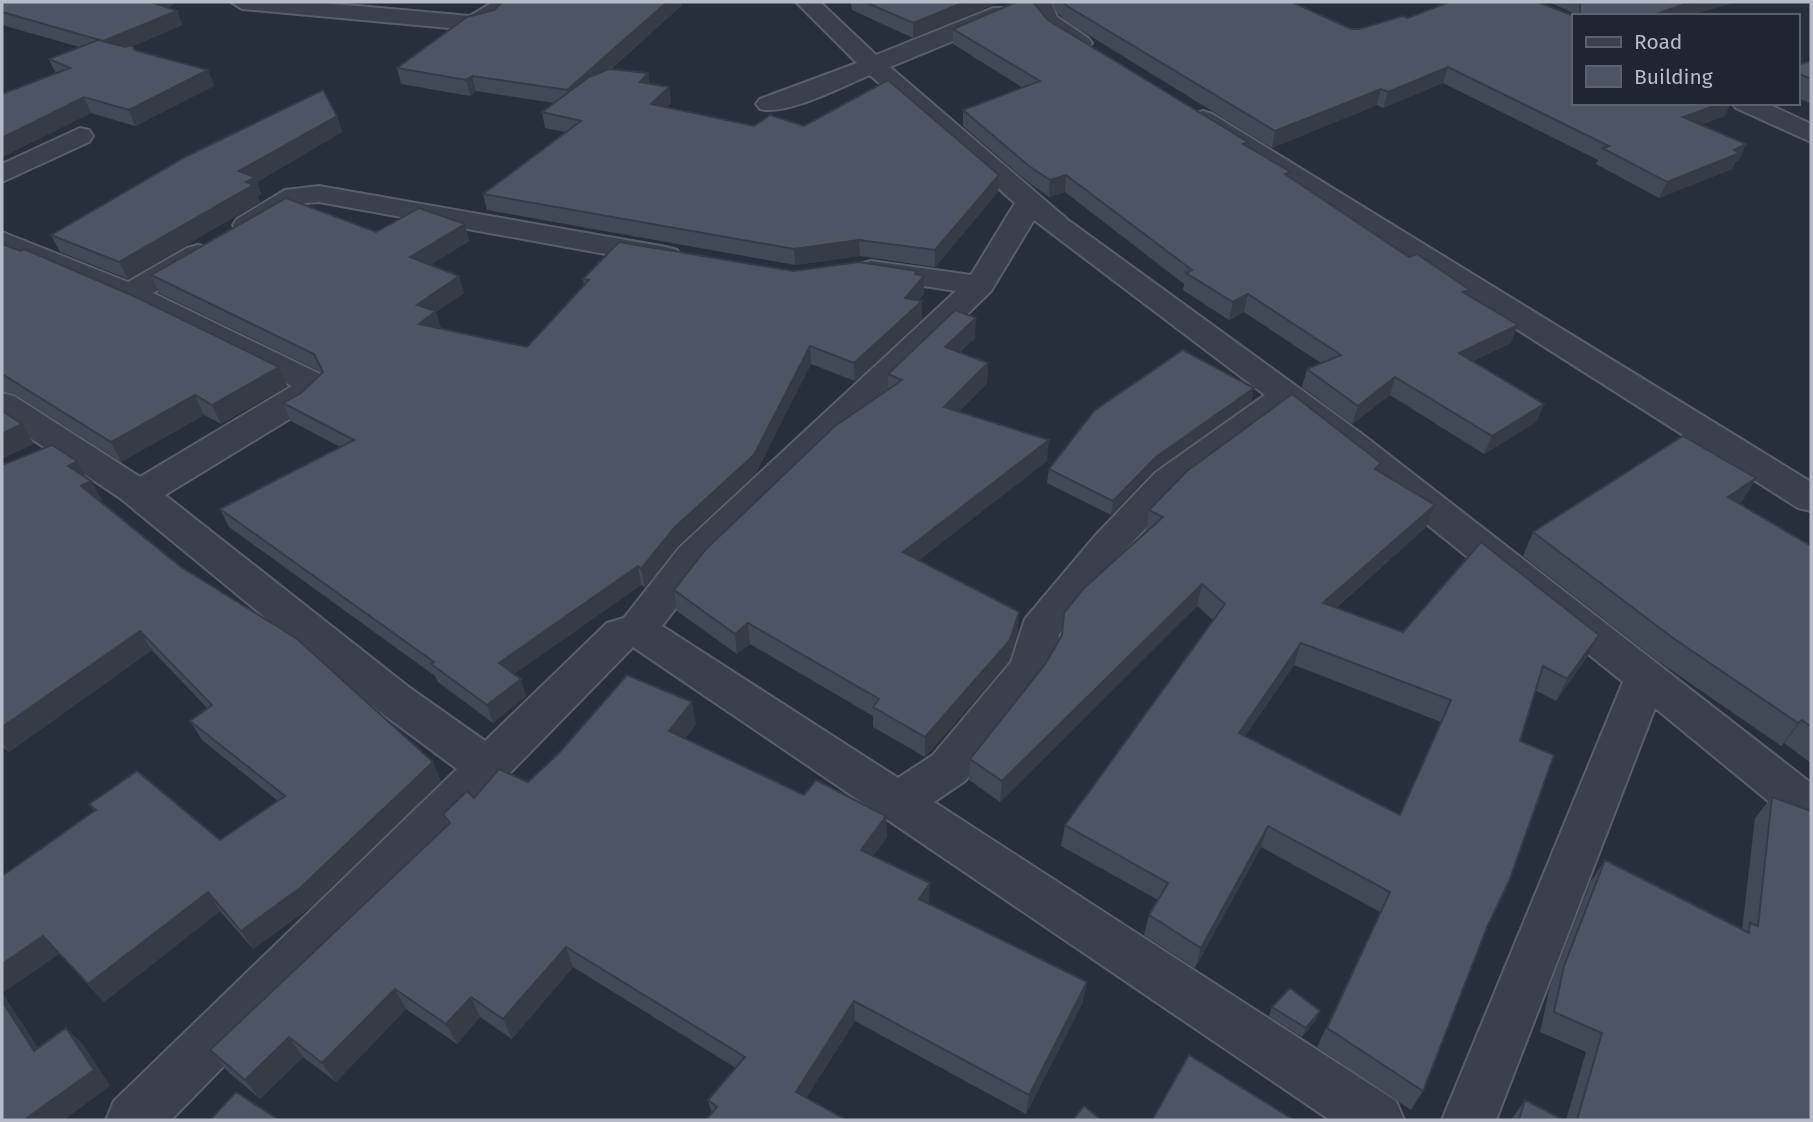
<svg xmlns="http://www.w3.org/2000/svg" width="1813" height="1122" font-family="'Fira Sans',sans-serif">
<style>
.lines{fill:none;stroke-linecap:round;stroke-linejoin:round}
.minor-casing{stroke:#585f6a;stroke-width:4}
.minor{fill:#3a414c;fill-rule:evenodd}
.wall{fill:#424956;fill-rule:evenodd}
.shaded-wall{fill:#363c46}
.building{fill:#4d5564;stroke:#363c46;stroke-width:2;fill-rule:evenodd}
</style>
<rect width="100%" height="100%" fill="#272f3c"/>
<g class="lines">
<defs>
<g id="minor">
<polygon points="231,2 313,2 470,16 493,2 517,2 495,23 471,30 242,9"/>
<path d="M796,2H820L876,55L993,8H1009L1012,13L1009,18L890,67L1068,220L1362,434L1811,783V828L1795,823L1655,708L1496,1120H1442L1623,682L1287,412L1181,491L1121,554L1059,634L1057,656L1041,684L965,781L934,802L1396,1101L1404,1120H1330L633,647L171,1120H106L114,1101L457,769L380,712L120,498L2,419V393L14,396L140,477L292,386L146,313L2,251V232L128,282L187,248L198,245L209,248L213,254L209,260L153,293L320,374L328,388L306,409L165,495L410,688L485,741L607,623L624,618L679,548L956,291L860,276L856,270L860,264L871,261L971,275L1015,203L870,75C843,86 787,116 760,109L756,104L760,99L857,63ZM1034,220L1265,395L1155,473L1095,536L1025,619L1011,662L933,755L898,778L662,626L707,568L991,291Z"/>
<path d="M1029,2H1051L1057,17L1088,38L1092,43L1088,48C1063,54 1034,26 1029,2Z"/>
<polygon points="1732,103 1766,103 1811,124 1811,142 1736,108"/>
<polygon points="1203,111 1212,114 1811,482 1811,511 1798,508 1194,124 1190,119 1194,114"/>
<polygon points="80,128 89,130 93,136 89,142 2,182 2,164"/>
<path d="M319,186L666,247L677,250L681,256L677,262L666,265L319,202C314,203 307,202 302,204C278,211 264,238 237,231L233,225L237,219L285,190Z"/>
</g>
</defs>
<!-- minor casing -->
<use href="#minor" class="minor-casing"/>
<!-- minor -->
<use href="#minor" class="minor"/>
</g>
<!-- wall -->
<g class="wall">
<polygon points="2,2 174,4 168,8 177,11 182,25 133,46 134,50 208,70 214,86 135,126 91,113 2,157 2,94 56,74 49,59 79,47 2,25"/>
<polygon points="851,2 1000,2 913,38 852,10"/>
<polygon points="1052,2 1292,2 1351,29 1359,29 1408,18 1725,116 1700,125 1746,144 1739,160 1735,162 1732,169 1659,198 1596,164 1598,160 1443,83 1383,108 1377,105 1272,148 1066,21 1055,10"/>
<polygon points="1549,2 1736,2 1687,16 1575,16 1575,14"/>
<polygon points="682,5 610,70 648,73 649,84 669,87 671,103 666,108 754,126 804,126 999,175 998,192 935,267 860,256 795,265 487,210 483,194 565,132 545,128 542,112 554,103 476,91 470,96 401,84 397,68"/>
<polygon points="1048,20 1247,146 1290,177 1409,257 1468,295 1511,343 1473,361 1544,404 1536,422 1484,454 1390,395 1352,424 1302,387 1307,369 1321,363 1244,312 1229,320 1183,290 1184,284 1065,192 1049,197 1028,182 963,126 963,110 1023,88 953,44 953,29"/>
<polygon points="1811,61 1811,104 1797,97 1797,65"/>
<polygon points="337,116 342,132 257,182 261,194 257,196 260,202 128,279 60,252 51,235"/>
<polygon points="465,224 469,241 430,265 464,293 436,312 441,329 527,347 584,286 583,279 793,271 917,271 917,274 924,276 924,294 918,300 922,301 922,319 855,381 811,364 756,473 677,546 645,587 641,585 514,674 526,696 493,723 438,682 435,676 229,527 220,509 340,447 291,421 283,403 301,393 322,373 321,372 159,293 151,275 376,232"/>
<polygon points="2,244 287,386 221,424 204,415 121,462 15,394 2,391"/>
<polygon points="975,338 960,352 988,363 987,383 959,412 1047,461 919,560 1018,633 1009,661 925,757 873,727 873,716 750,644 737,654 677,611 674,590 888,389 888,374"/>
<polygon points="1254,388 1251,402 1153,471 1111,515 1047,483 1049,469"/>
<polygon points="2,465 86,478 102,500 100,502 441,781 311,907 253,949 220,911 104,1002 59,954 2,993 38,1048 66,1028 83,1045 110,1086 2,1120 2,876 94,811 89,804 220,840 278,801 202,740 190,721 207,708 152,650 9,752 2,747"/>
<path d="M1379,472L1426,527L1336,608L1403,632L1599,635L1587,657L1556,701L1535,690L1520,741L1488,925L1423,1091L1411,1110L1317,1047L1380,912L1261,847L1195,968L1144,935L1149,915L1158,900L1061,846L1065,825L1213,620L1197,606L1000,802L969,780L970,759L1046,663L1061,636L1146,532L1149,510ZM1294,665L1441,722L1400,815L1245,736Z"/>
<polygon points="1756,478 1742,501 1739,503 1811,546 1811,763 1784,743 1781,746 1658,661 1523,556 1533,532"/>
<polygon points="696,724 685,739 887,837 873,856 929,903 1083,1002 1026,1114 855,1021 806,1098 712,1114 708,1100 736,1068 573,967 512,1039 480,1017 457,1044 406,1009 336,1082 303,1057 260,1099 225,1069 210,1050 448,825 443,814 474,798 528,782"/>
<polygon points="1772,797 1811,1120 1566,1120 1586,1052 1540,1032 1550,986 1591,881 1605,860 1742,930 1755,818"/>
<polygon points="1272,1007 1316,1020 1302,1037 1269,1016"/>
<polygon points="1525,1100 1564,1120 1511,1120"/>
</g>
<!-- shaded-wall -->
<g class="shaded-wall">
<polygon points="150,2 173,2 174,4 155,16"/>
<polygon points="667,2 681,2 682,5 570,105 567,90"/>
<polygon points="965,2 1000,2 913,38 913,23"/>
<polygon points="1691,2 1736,2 1687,16 1650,16"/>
<polygon points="177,11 182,25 109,56 103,41"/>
<polygon points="1448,67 1443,83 1383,108 1388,92"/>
<polygon points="208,70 214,86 135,126 129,110"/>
<polygon points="648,73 650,89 640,82"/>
<polygon points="472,76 476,91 470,96 466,80"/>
<polygon points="669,87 671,103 653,120 651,104"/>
<polygon points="1381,89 1377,105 1272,148 1275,131"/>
<polygon points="84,97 91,113 2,157 2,138"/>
<polygon points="1723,103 1731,103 1725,116 1676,133 1683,117"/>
<polygon points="337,116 342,132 257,182 261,194 257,196 260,202 128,279 119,262 239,171"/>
<polygon points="1746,144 1739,160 1735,162 1732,169 1659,198 1667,182"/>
<polygon points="999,175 998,192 935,267 935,250"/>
<polygon points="1066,175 1065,192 1049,197 1050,180"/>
<polygon points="465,224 469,241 415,274 410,257"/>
<polygon points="859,240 860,256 795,265 794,249"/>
<polygon points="917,271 917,285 924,276 924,294 905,315 905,298 915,274"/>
<polygon points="459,276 464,293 436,312 441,329 419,324 417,305"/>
<polygon points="1248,294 1244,312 1229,320 1233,302"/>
<polygon points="922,301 922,319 855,381 854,363"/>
<polygon points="976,318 975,338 944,367 945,347"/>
<polygon points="1518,325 1511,343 1452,371 1459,353"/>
<polygon points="810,346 811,364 756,473 677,546 645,587 641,569 674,528"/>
<polygon points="988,363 987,383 943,428 944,407"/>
<polygon points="279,367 287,386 221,424 212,405"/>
<polygon points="1395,377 1390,395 1352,424 1358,406"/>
<polygon points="1254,388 1251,402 1153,471 1111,515 1113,501 1156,457"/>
<polygon points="195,395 204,415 121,462 111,442"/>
<polygon points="1544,404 1536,422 1484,454 1492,436"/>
<polygon points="22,424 34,444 2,459 2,434"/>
<polygon points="1049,440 1047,461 903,572 903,552"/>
<polygon points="77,461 88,481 68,466"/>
<polygon points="1756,478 1742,501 1715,520 1728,497"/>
<polygon points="91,481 102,500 92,506 81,486"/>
<polygon points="1435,505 1426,527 1316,625 1323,603"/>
<polygon points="638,566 641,585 504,681 499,663"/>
<polygon points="1202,584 1197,606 1000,802 1002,781"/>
<polygon points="1019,612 1018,633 1009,661 925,757 925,737"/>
<polygon points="748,623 750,644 737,654 735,634"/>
<polygon points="140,631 152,650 9,752 2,743 2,727"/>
<polygon points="1599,635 1587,657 1556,701 1567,679"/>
<polygon points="1301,643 1294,665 1233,754 1239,733"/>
<polygon points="521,679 526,696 493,723 487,705"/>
<polygon points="692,702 696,724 674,753 669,731"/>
<polygon points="1802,720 1784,743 1781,746 1798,723"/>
<polygon points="433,762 441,781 311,907 253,949 241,931"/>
<polygon points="886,816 887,837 862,871 861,850"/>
<polygon points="1268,826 1261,847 1195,968 1201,948"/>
<polygon points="930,883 929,904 919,899"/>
<polygon points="208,892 220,911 104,1002 88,984"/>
<polygon points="43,936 59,954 2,993 51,1068 34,1051 2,1001 2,964"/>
<polygon points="566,947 573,967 512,1039 503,1019"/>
<polygon points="1087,982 1083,1002 1026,1114 1029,1095"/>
<polygon points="395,989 406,1009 336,1082 322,1063"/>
<polygon points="471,997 480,1017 457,1044 446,1024"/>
<polygon points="854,1001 855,1021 798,1110 796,1092"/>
<polygon points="1320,1011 1316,1020 1302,1037 1306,1028"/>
<polygon points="66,1028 83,1045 110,1086 64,1120 24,1120"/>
<polygon points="289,1037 303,1057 260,1099 245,1080"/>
</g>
<!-- building -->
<g class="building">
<polygon points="2,2 151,2 177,11 103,41 2,12"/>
<polygon points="502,2 667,2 567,90 472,76 466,80 397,68 467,17 494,10"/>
<polygon points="865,2 965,2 913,23"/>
<polygon points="1016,2 1033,2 1048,20 1248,142 1243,144 1291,172 1285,174 1409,257 1417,254 1470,290 1463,292 1518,325 1459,353 1544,404 1492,436 1395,377 1358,406 1307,369 1341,355 1248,294 1233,302 1186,273 1192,270 1066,175 1050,180 1029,166 963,110 1040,81 953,29"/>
<polygon points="1063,2 1292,2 1351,29 1359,29 1403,16 1408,18 1449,2 1538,2 1574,16 1573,103 1723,103 1683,117 1746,144 1734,150 1740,153 1667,182 1602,148 1609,146 1448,67 1388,92 1381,89 1275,131 1067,6"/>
<polygon points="1580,2 1691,2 1650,16 1580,16"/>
<polygon points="98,40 125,47 132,45 134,50 208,70 129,110 84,97 2,138 2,94 70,68 49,59"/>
<polygon points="1811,61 1811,79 1797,73 1797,65"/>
<polygon points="609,69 648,73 640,82 669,87 651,104 754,126 770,115 804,126 888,80 999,175 935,250 859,240 794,249 483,194 581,121 542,112 589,77"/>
<polygon points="323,90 337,116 239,171 255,177 246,182 253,185 119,262 51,235 187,156"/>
<polygon points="286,198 376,232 419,208 465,224 410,257 459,276 417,305 436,311 419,324 527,347 589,280 583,279 619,242 793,271 859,262 917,271 915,274 924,276 905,298 922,301 854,363 810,346 754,455 674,528 641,569 638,566 499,663 521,679 487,705 431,664 434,662 220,509 354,440 283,403 301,393 323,372 314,354 151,275"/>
<polygon points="2,244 21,251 24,249 136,297 279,367 212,405 195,395 111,442 2,374"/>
<polygon points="955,310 976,318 945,347 988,363 944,407 1049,440 903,552 1019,612 1010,640 925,737 873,707 879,699 748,623 735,634 674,590 706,549 835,426 902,380 888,374"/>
<polygon points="1183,350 1254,388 1156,457 1113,501 1049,469 1095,410"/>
<path d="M1292,394L1381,463L1375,469L1435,505L1323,603L1403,632L1481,542L1599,635L1567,679L1543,666L1520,741L1554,755L1509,881L1488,925L1423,1091L1327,1028L1390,892L1268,826L1201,948L1149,915L1168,883L1065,825L1225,604L1202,584L1002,781L970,759L1046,663L1062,635L1064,613L1084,588L1163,517L1149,510L1187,471ZM1301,643L1451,700L1400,815L1239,733Z"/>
<polygon points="2,411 22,424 2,434"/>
<polygon points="1683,436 1756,478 1728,497 1811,546 1811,727 1802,720 1798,723 1673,638 1533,532"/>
<polygon points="52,445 77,461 68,466 91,481 81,486 181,567 296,638 433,762 300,888 241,931 208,892 88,984 43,936 2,964 2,876 96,810 89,804 137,771 220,840 285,796 190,721 212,705 140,631 2,727 2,465"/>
<polygon points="627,675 692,702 669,731 804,795 816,780 886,816 861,850 930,883 919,899 1087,982 1029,1095 854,1001 796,1092 846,1120 706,1120 717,1107 708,1100 745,1057 566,947 503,1019 471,997 446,1024 395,989 322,1063 289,1037 245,1080 210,1050 450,823 443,814 467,791 474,798 499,769 528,782 559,753"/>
<polygon points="1772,797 1811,811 1811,1120 1577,1120 1602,1033 1554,1012 1564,966 1605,860 1749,933 1750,923 1758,926"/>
<polygon points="1290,988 1320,1011 1306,1028 1272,1007"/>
<polygon points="2,1001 34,1051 66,1028 94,1070 24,1120 2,1120"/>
<polygon points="1189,1055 1294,1120 1152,1120"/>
<polygon points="236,1092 279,1120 210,1120"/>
<polygon points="1525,1100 1564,1120 1519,1120"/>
<polygon points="1084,1106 1101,1120 1073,1120"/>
</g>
<!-- border -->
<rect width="1813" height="1122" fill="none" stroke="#b6bcc7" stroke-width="7"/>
<!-- legend -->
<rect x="1572" y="14" width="228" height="91" fill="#1f2631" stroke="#5b626d" stroke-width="2"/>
<rect x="1586" y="37" width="35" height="10" fill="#3a414c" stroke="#5b626d" stroke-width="2"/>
<text x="1634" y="49" font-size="21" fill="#b6bcc7">Road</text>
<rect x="1586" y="66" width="35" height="21" fill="#4d5564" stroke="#5b626d" stroke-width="2"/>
<text x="1634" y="84" font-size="21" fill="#b6bcc7">Building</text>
</svg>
